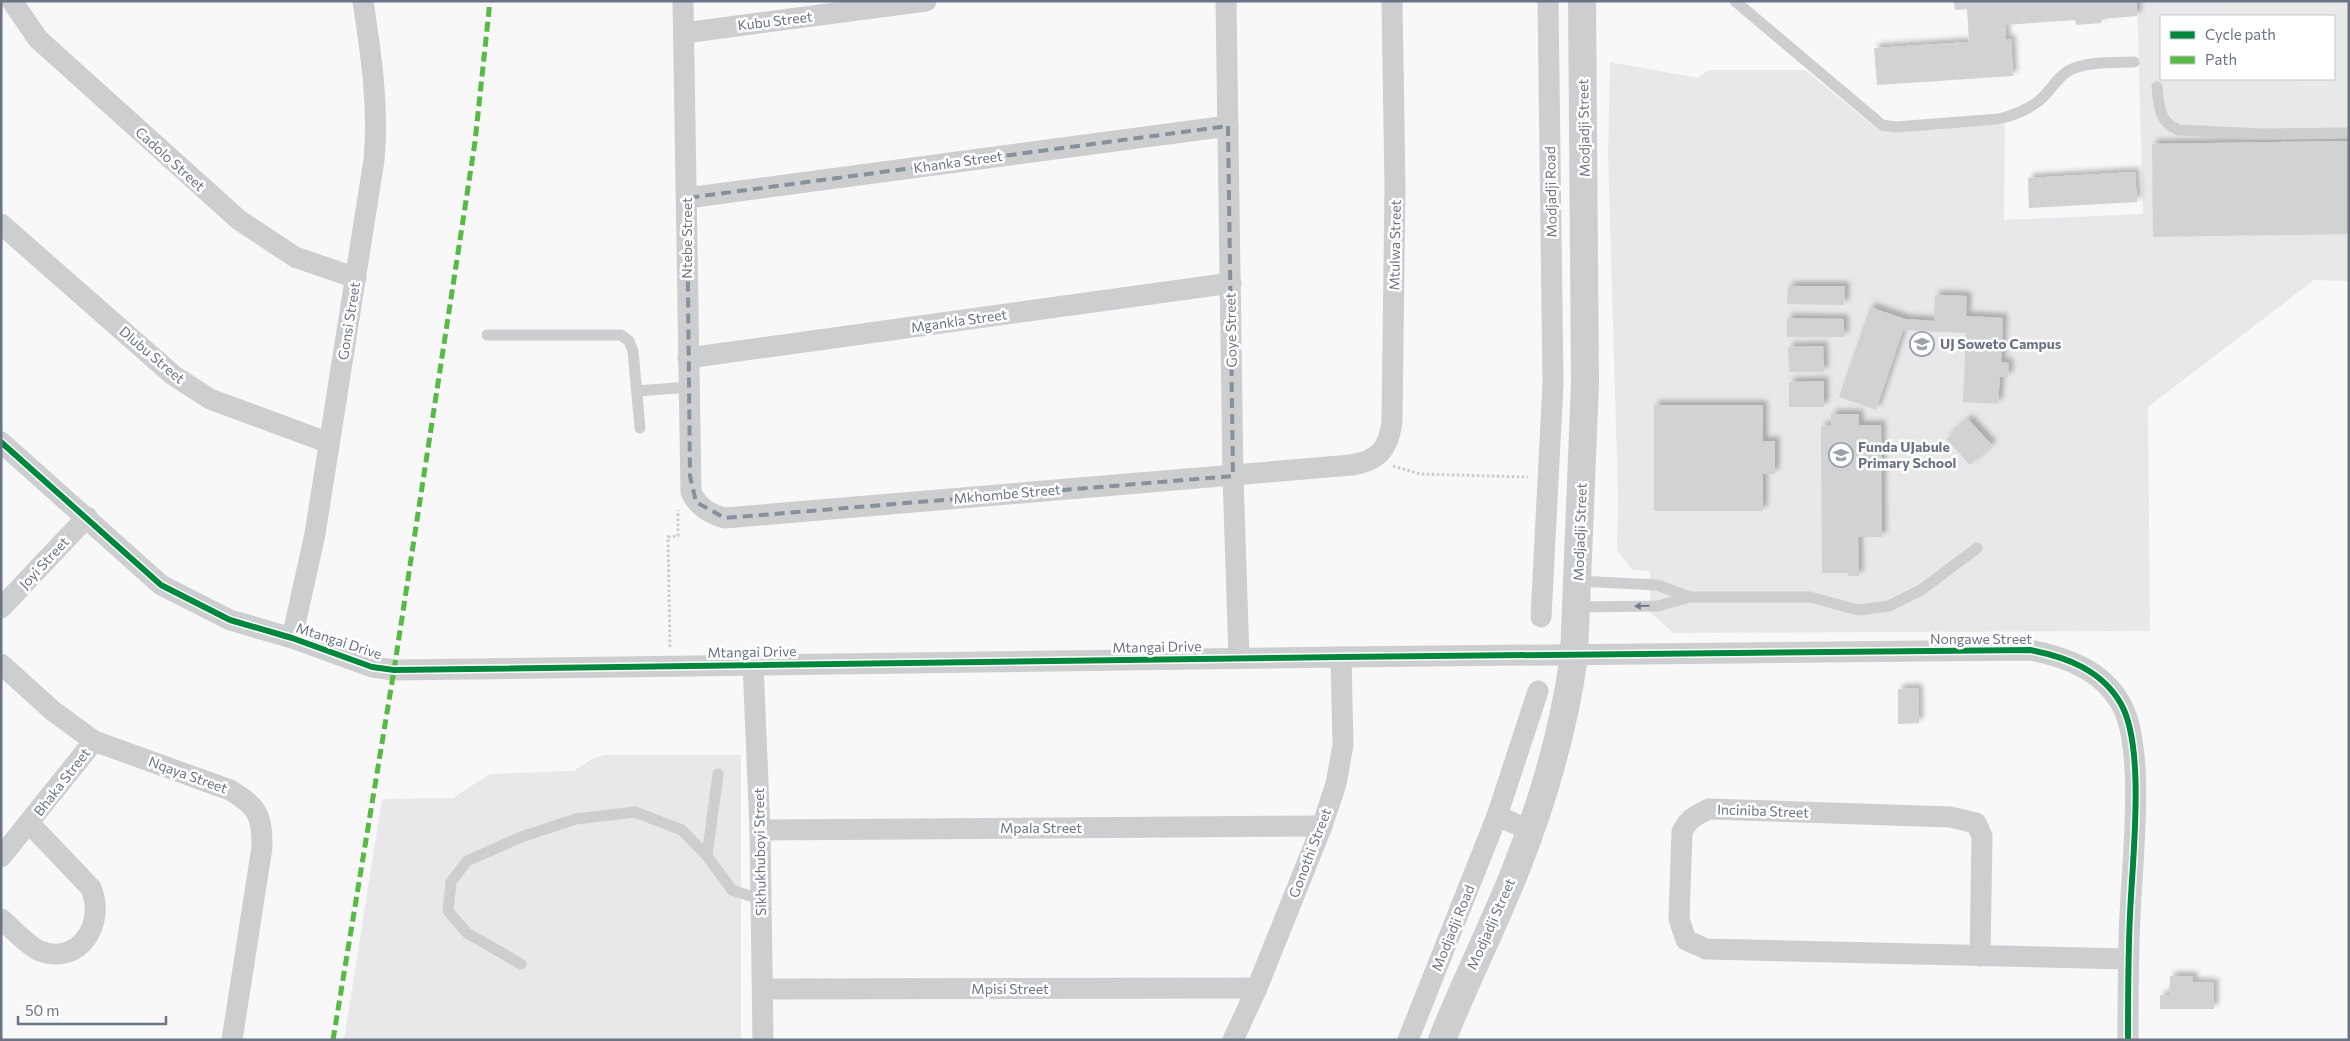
<svg xmlns="http://www.w3.org/2000/svg" width="2350" height="1041" font-family="Commissioner,sans-serif">
<style>
.built{fill:#e8e8ea;fill-rule:evenodd}
.green{fill:#e7eae6}
.building{fill:#d1d2d3;filter:url(#shadow)}
.lines{fill:none;stroke-linecap:round;stroke-linejoin:round}
.path{stroke:#cbcbcd;stroke-width:3;stroke-dasharray:2.5 2.5;stroke-linecap:butt}
.service{stroke:#cdcecf;stroke-width:11}
.minor{stroke:#cdcecf;stroke-width:21}
.tertiary{stroke:#cdcecf;stroke-width:28}
.quiet{stroke:#58b947;stroke-width:5;stroke-dasharray:10 5;stroke-linecap:butt}
.cycleway-casing{stroke:#fff;stroke-width:9}
.cycleway{stroke:#00873e;stroke-width:6}
.oneway{fill:#757c8c}
.marked{fill:none;stroke:#888f9d;stroke-width:4;stroke-dasharray:10 6;stroke-linejoin:round}
.labels{text-anchor:middle;stroke-width:5;stroke-linejoin:round;paint-order:stroke}
.street-label{font-size:14px;fill:#6b7384;stroke:#fff}
.poi-label{font-size:14px;font-weight:bold;fill:#6b7384;stroke:#fff;text-anchor:start}
</style>
<defs>
<filter id="shadow"><feDropShadow dx="4.5" dy="-4.5" stdDeviation="2.5" flood-color="#0004"/></filter>
</defs>
<rect width="100%" height="100%" fill="#f8f8f8"/>
<!-- built -->
<g class="built">
<path d="M2137,1H2349V281L2314,280L2148,407L2150,631L1673,633L1650,612V571L1632,570L1617,550L1618,498L1608,152L1610,62L1698,78L1709,70H1805L1877,129L2005,125L2004,220L2143,214ZM2161,16H2334V79H2161Z"/>
<polygon points="604,755 741,755 741,1040 344,1040 382,799 453,798 490,774 574,771 592,759"/>
</g>
<!-- green -->
<g class="green">
<polygon points="2224,1 2349,1 2349,99 2308,92 2289,79 2334,79 2334,16 2233,16 2224,15"/>
<polygon points="1997,131 1999,242 1831,245 1829,134"/>
</g>
<!-- building -->
<g class="building">
<polygon points="1954,1 2136,1 2137,16 2101,19 2101,23 2076,25 2075,20 2005,25 2006,40 2011,39 2013,76 1877,85 1874,48 1969,42 1967,9 1955,10"/>
<polygon points="2349,141 2349,234 2153,237 2152,144"/>
<polygon points="2135,172 2137,202 2029,208 2028,178"/>
<polygon points="1788,286 1845,286 1844,305 1787,304"/>
<polygon points="1935,295 1967,296 1966,316 2003,318 2001,362 2009,363 2008,377 2000,377 1998,404 1963,402 1966,333 1903,330 1876,410 1839,397 1870,307 1905,319 1934,321"/>
<polygon points="1787,318 1844,319 1844,337 1787,337"/>
<polygon points="1823,346 1824,372 1789,372 1788,347"/>
<polygon points="1824,381 1824,407 1789,407 1789,382"/>
<polygon points="1654,405 1763,405 1763,441 1775,441 1775,474 1763,474 1763,511 1654,511"/>
<polygon points="1831,414 1859,414 1859,425 1881,425 1882,537 1858,537 1859,576 1848,576 1848,573 1822,573 1821,426 1831,425"/>
<polygon points="1968,419 1992,445 1970,465 1946,439"/>
<polygon points="1918,688 1919,723 1898,724 1898,689"/>
<polygon points="2170,976 2193,976 2193,982 2214,983 2214,1009 2160,1009 2160,995 2169,995"/>
</g>
<g class="lines">
<!-- path -->
<g class="path">
<polyline points="1393,466 1420,474 1528,477"/>
<polyline points="670,647 668,537 678,536 678,510"/>
</g>
<!-- service -->
<g class="service">
<path d="M1735,1L1882,125L1896,127L1999,119C2012,116 2030,109 2041,99C2051,90 2057,78 2068,71C2086,61 2114,63 2134,62"/>
<path d="M2157,87C2159,106 2159,123 2179,130L2261,134L2349,133"/>
<polyline points="487,335 621,335 629,341 633,351 640,428"/>
<polyline points="637,391 689,387"/>
<polyline points="1578,581 1657,585 1690,597"/>
<polyline points="1577,607 1658,606 1690,597 1810,597 1858,610 1889,606 1921,590 1977,548"/>
<polyline points="707,856 718,774"/>
<polyline points="521,964 467,933 448,911 451,882 467,861 521,837 576,819 635,812 682,830 707,856 732,890 762,900"/>
</g>
<!-- minor -->
<g class="minor">
<polyline points="12,1 38,39 239,220 295,257 356,278"/>
<path d="M683,1L691,492C698,507 709,514 725,518L1351,465C1378,461 1389,449 1392,421L1395,188L1392,1"/>
<polyline points="1226,1 1233,476 1239,658"/>
<polyline points="684,33 926,1"/>
<polyline points="687,198 1228,126"/>
<polyline points="1,224 173,375 210,399 329,443"/>
<polyline points="688,358 1231,283"/>
<path d="M1,442L161,585L230,620L292,638L372,667L394,670L1341,657L2030,650C2066,657 2102,670 2121,704C2146,748 2132,862 2130,915C2128,956 2128,998 2128,1040"/>
<polyline points="1,608 87,517"/>
<polyline points="1541,617 1553,384 1548,1"/>
<path d="M292,638L315,534L374,160C379,107 371,54 363,1"/>
<path d="M1,664L53,711L94,741L230,790C258,807 262,815 262,847L232,1040"/>
<polyline points="753,664 760,830 763,1040"/>
<polyline points="1497,816 1530,830"/>
<polyline points="760,830 1322,826"/>
<polyline points="1,857 94,741"/>
<path d="M1,919C11,927 28,946 40,951C79,966 106,924 91,888L29,823"/>
<path d="M1980,956L1982,836L1976,823L1950,817L1709,809C1696,815 1688,819 1682,832L1679,919L1686,940L1706,949L2128,959"/>
<polyline points="763,989 1257,988"/>
<polyline points="1233,1040 1257,988 1322,826 1336,784 1343,745 1341,657"/>
<polyline points="1408,1040 1497,816 1538,691"/>
</g>
<!-- tertiary -->
<path class="tertiary" d="M1442,1040C1465,982 1493,927 1516,869C1543,801 1564,729 1574,656L1585,383L1582,1"/>
<!-- quiet -->
<polyline class="quiet" points="333,1040 394,670 475,142 490,1"/>
<defs>
<path id="cycleway" d="M1,442L161,585L230,620L292,638L372,667L394,670L1341,657L2030,650C2066,657 2102,670 2121,704C2146,748 2132,862 2130,915C2128,956 2128,998 2128,1040"/>
</defs>
<!-- cycleway casing -->
<use href="#cycleway" class="cycleway-casing"/>
<!-- cycleway -->
<use href="#cycleway" class="cycleway"/>
</g>
<!-- one-way arrows -->
<defs><path id="oneway-solid" d="M-6-.8H1V-3.2L6.5 0L1 3.2V.8H-6Z" transform="scale(1.25)"/></defs>
<use class="oneway" href="#oneway-solid" transform="translate(1642 606) rotate(179)"/>
<!-- marked area -->
<path class="marked" d="M1228,126L1233,476L725,518L696,502L690,476L687,198Z"/>
<!-- icons -->
<defs>
<symbol id="university-ring" viewBox="-11 -11 22 22"><circle r="9.5" fill="#fff" stroke="#9ca2ad" stroke-width="1.5"/><path d="M0-5L7-2L0 1L-7-2ZM-4 1L0 2.5L4 1V4Q0 6-4 4Z" fill="#9ca2ad"/></symbol>
<symbol id="school-ring" viewBox="-11 -11 22 22"><circle r="9.5" fill="#fff" stroke="#9ca2ad" stroke-width="1.5"/><path d="M0-5L7-2L0 1L-7-2ZM-4 1L0 2.5L4 1V4Q0 6-4 4Z" fill="#9ca2ad"/></symbol>
</defs>
<g fill-rule="evenodd">
<use href="#university-ring" x="1908" y="330" width="28" height="28"/>
<use href="#school-ring" x="1827" y="441" width="28" height="28"/>
</g>
<g class="labels">
<!-- street labels -->
<g class="street-label">
<text transform="translate(775 21) rotate(-7)" y="5">Kubu Street</text>
<text transform="translate(1584 128) rotate(-91)" y="5">Modjadji Street</text>
<text transform="translate(170 159) rotate(42)" y="5">Cadolo Street</text>
<text transform="translate(958 162) rotate(-8)" y="5">Khanka Street</text>
<text transform="translate(1551 192) rotate(-91)" y="5">Modjadji Road</text>
<text transform="translate(687 238) rotate(-90)" y="5">Ntebe Street</text>
<text transform="translate(1395 245) rotate(-89)" y="5">Mtulwa Street</text>
<text transform="translate(349 321) rotate(-81)" y="5">Gonsi Street</text>
<text transform="translate(959 321) rotate(-8)" y="5">Mgankla Street</text>
<text transform="translate(1231 330) rotate(-91)" y="5">Goye Street</text>
<text transform="translate(152 355) rotate(40)" y="5">Dlubu Street</text>
<text transform="translate(1007 494) rotate(-5)" y="5">Mkhombe Street</text>
<text transform="translate(1580 532) rotate(-88)" y="5">Modjadji Street</text>
<text transform="translate(44 563) rotate(-47)" y="5">Joyi Street</text>
<text x="1981" y="644">Nongawe Street</text>
<text transform="translate(339 641) rotate(18)" y="5">Mtangai Drive</text>
<text transform="translate(1157 647) rotate(-1)" y="5">Mtangai Drive</text>
<text transform="translate(752 652) rotate(-1)" y="5">Mtangai Drive</text>
<text transform="translate(188 775) rotate(20)" y="5">Nqaya Street</text>
<text transform="translate(62 782) rotate(-52)" y="5">Bhaka Street</text>
<text transform="translate(1763 811) rotate(2)" y="5">Inciniba Street</text>
<text x="1041" y="833">Mpala Street</text>
<text transform="translate(760 852) rotate(-91)" y="5">Sikhukhuboyi Street</text>
<text transform="translate(1310 853) rotate(-69)" y="5">Gonothi Street</text>
<text transform="translate(1491 924) rotate(-66)" y="5">Modjadji Street</text>
<text transform="translate(1453 928) rotate(-68)" y="5">Modjadji Road</text>
<text x="1010" y="994">Mpisi Street</text>
</g>
<!-- poi labels -->
<g class="poi-label">
<text x="1940" y="349">UJ Soweto Campus</text>
<text x="1858" y="452">Funda UJabule<tspan x="1858" dy="16">Primary School</tspan></text>
</g>
</g>
<!-- border -->
<rect width="2350" height="1041" fill="none" stroke="#6b7384" stroke-width="5"/>
<!-- legend -->
<rect x="2160" y="15" width="175" height="65" fill="#ffffff" stroke="#c4c7ce"/>
<rect x="2170" y="31" width="25" height="8" fill="#00873e" stroke="#c4c7ce"/>
<text x="2205" y="40" font-size="15" fill="#6b7384">Cycle path</text>
<rect x="2170" y="56" width="25" height="8" fill="#58b947" stroke="#c4c7ce"/>
<text x="2205" y="65" font-size="15" fill="#6b7384">Path</text>
<!-- scale -->
<path d="M18 1016v8h148v-8" fill="none" stroke="#6b7384" stroke-width="2.5"/>
<text x="25" y="1016" font-size="15" fill="#6b7384" stroke="#ffffff" stroke-width="4" paint-order="stroke">50 m</text>
</svg>
